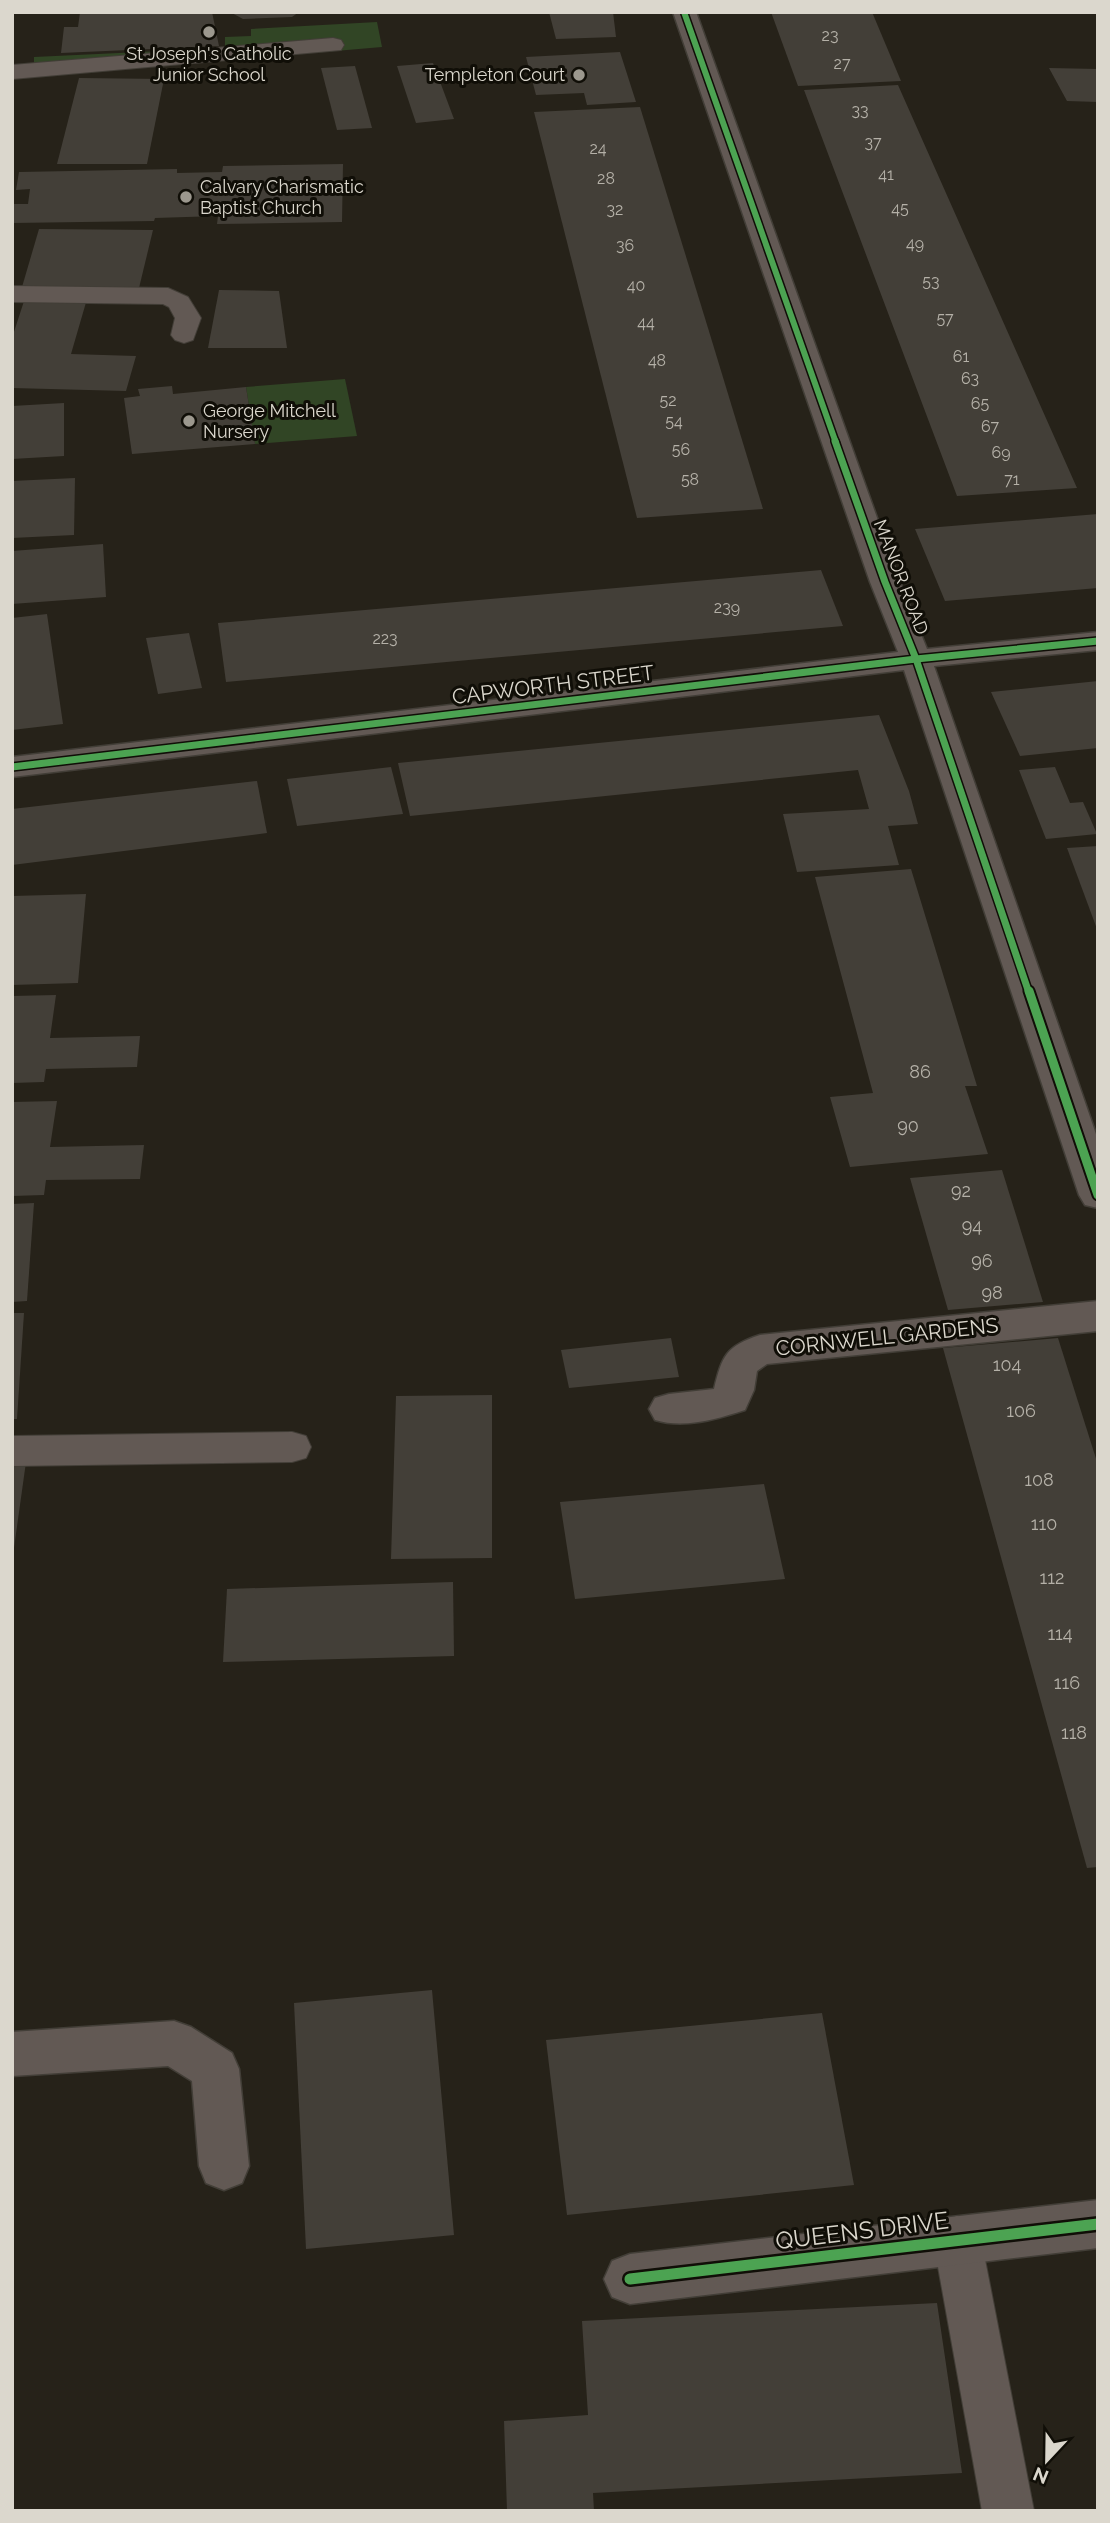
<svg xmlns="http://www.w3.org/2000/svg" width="1110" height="2523" font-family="Raleway,sans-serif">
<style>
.green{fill:#314525}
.building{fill:#433f38}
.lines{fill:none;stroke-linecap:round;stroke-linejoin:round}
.service-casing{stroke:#423e37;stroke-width:2}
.minor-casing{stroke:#423e37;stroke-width:3}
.service{fill:#625954;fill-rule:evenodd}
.minor{fill:#625954;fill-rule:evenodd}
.cycleway-far3-casing{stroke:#100e07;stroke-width:9}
.cycleway-far2-casing{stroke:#100e07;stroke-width:10}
.cycleway-far1-casing{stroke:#100e07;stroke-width:13}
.cycleway-casing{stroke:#100e07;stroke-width:16}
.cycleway-far3{stroke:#4ca352;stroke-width:6}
.cycleway-far2{stroke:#4ca352;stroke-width:7}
.cycleway-far1{stroke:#4ca352;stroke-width:9}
.cycleway{stroke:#4ca352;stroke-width:11}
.poi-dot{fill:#9c988e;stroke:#100e07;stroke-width:2.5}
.labels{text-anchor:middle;stroke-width:6;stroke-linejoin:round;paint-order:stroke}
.far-number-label{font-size:16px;fill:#b5b1a8}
.far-poi-label{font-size:18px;fill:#dbd7cd;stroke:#100e07;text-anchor:start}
.far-street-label{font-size:18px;fill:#dbd7cd;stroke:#100e07}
.number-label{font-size:18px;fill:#b5b1a8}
.street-label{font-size:21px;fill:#dbd7cd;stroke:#100e07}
.near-street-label{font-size:24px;fill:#dbd7cd;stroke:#100e07}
</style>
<rect width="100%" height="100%" fill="#262219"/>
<!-- green -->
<g class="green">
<polygon points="377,22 382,47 34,77 34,57 225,48 225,37 251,36 251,29"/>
<polygon points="345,379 357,436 255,444 246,387"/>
</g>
<!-- building -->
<g class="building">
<polygon points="80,12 212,12 219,46 61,53 64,27 78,27"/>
<polygon points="230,12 299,12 292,17 243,19"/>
<polygon points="549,12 613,12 616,37 556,39"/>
<polygon points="771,12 872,12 901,81 798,86"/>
<polygon points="620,52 636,102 587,105 584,93 536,95 526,57"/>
<polygon points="433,63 454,119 416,123 397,66"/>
<polygon points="355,66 372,128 337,130 321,68"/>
<polygon points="1049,68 1098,69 1098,102 1067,101"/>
<polygon points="79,78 164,79 147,164 57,164"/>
<polygon points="898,85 1021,362 1077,488 957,496 804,90"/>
<polygon points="640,107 708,328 763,509 637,518 534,112"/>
<polygon points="343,164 342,222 217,224 218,216 155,218 154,221 12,223 12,204 28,204 30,189 16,190 19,172 177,169 177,173 222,172 223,166"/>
<polygon points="39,229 153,230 139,288 22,287"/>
<polygon points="219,290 279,291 287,348 208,348"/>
<polygon points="25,298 87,299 71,354 136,356 126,391 12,388 12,338"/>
<polygon points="172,386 173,394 246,387 255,444 132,454 124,398 140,396 138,389"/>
<polygon points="64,403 64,456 12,459 12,406"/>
<polygon points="75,478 74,535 12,538 12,481"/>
<polygon points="1098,514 1098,588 945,601 915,529"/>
<polygon points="103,544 106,597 12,604 12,551"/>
<polygon points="821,570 843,626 226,682 218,623"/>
<polygon points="47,614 63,724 12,730 12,618"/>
<polygon points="189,633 202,688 158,694 146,638"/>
<polygon points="1098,681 1098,748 1020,756 991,692"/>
<polygon points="879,715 909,791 918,824 888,826 899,865 797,872 783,814 869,809 858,770 410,816 398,763"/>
<polygon points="391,767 403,814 297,826 287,779"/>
<polygon points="1055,767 1070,803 1083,802 1097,834 1046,839 1019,770"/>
<polygon points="257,781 267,833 12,865 12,809"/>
<polygon points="1098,846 1098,929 1097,929 1067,848"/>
<polygon points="911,869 977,1086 965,1086 988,1154 850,1167 830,1097 873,1093 815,877"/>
<polygon points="86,894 78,983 12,985 12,896"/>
<polygon points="56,995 50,1038 140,1036 137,1067 46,1069 44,1082 12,1083 12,996"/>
<polygon points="57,1101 50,1147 144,1145 140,1179 46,1180 44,1195 12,1196 12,1102"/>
<polygon points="1002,1170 1043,1302 948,1310 910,1178"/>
<polygon points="34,1203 27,1301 12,1302 12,1204"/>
<polygon points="12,1313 24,1313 17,1419 12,1419"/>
<polygon points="671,1338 679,1377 569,1388 561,1350"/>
<polygon points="1058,1338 1098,1465 1098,1867 1087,1868 943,1348"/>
<polygon points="492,1395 492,1558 391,1559 396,1396"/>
<polygon points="26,1462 14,1548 12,1548 12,1463"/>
<polygon points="764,1484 785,1579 575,1599 560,1502"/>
<polygon points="453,1582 454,1656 223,1662 227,1589"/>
<polygon points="432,1990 454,2235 306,2249 294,2003"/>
<polygon points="822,2013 854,2185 567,2215 546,2040"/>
<polygon points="937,2303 962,2473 593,2493 594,2511 507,2511 504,2421 588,2415 582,2321"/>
</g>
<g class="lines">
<defs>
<g id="service">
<polygon points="333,38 341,40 344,45 341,50 12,79 12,65"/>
<polygon points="12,286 168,288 188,297 201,318 193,340 184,343 175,340 171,335 175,318 169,307 163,304 12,302"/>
<polygon points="292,1432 306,1436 311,1447 306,1458 292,1462 12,1466 12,1436"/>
<polygon points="957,2216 974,2223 981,2239 1034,2511 982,2511 933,2239 940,2223"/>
</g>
<g id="minor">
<polygon points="673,12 696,12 900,582 927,649 1098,632 1098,650 934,666 1098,1140 1098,1208 1085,1205 1079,1195 904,670 12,777 12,757 898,652 870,582"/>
<path d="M1098,1301V1331L767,1364L757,1371L754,1390L745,1410C717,1419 684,1429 655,1420L649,1409L655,1398L669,1394L714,1389C722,1356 726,1346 760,1335Z"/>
<polygon points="174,2021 191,2027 232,2053 239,2069 249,2166 242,2183 224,2190 206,2183 199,2166 192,2081 168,2066 12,2076 12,2032"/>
<polygon points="1098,2200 1098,2248 630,2304 612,2297 604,2279 612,2261 630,2254"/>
</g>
</defs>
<!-- service casing -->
<use href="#service" class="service-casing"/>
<!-- minor casing -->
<use href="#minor" class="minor-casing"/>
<!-- service -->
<use href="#service" class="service"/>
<!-- minor -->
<use href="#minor" class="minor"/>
<defs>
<polyline id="cycleway-far3" points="684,12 836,443"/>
<g id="cycleway-far2">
<polyline points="835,441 885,582 916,659 1029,993"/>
<polyline points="12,767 916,659 1098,641"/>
</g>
<polyline id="cycleway-far1" points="1029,991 1098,1195"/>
<polyline id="cycleway" points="630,2279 1098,2224"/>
</defs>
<!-- cycleway-far3 casing -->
<use href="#cycleway-far3" class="cycleway-far3-casing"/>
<!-- cycleway-far2 casing -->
<use href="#cycleway-far2" class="cycleway-far2-casing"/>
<!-- cycleway-far1 casing -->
<use href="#cycleway-far1" class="cycleway-far1-casing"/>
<!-- cycleway casing -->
<use href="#cycleway" class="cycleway-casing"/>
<!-- cycleway-far3 -->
<use href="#cycleway-far3" class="cycleway-far3"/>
<!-- cycleway-far2 -->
<use href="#cycleway-far2" class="cycleway-far2"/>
<!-- cycleway-far1 -->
<use href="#cycleway-far1" class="cycleway-far1"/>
<!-- cycleway -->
<use href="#cycleway" class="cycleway"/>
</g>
<!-- markers -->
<g class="poi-dot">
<circle cx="209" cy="32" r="7"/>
<circle cx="579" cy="75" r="7"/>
<circle cx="186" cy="197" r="7"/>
<circle cx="189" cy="421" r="7"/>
</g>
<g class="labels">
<!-- far-number labels -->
<g class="far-number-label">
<text x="830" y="41">23</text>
<text x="842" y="69">27</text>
<text x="860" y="116">33</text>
<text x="873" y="148">37</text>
<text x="598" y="154">24</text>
<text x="886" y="180">41</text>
<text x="606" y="184">28</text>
<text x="900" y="214">45</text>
<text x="615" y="215">32</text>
<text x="915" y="249">49</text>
<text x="625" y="251">36</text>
<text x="931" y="287">53</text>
<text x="636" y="291">40</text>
<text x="945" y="324">57</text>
<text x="646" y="328">44</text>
<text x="961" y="362">61</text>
<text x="657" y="366">48</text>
<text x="970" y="384">63</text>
<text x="668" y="406">52</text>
<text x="980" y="409">65</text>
<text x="674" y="427">54</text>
<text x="990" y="432">67</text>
<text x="681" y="455">56</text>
<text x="1001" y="458">69</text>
<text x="690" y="485">58</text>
<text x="1012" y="485">71</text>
<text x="727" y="613">239</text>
<text x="385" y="644">223</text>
</g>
<!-- far-poi labels -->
<g class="far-poi-label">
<text x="209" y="60" text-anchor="middle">St Joseph's Catholic<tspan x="209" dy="21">Junior School</tspan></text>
<text x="565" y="81" text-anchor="end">Templeton Court</text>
<text x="200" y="193">Calvary Charismatic<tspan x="200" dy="21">Baptist Church</tspan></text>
<text x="203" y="417">George Mitchell<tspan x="203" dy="21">Nursery</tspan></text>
</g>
<!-- far-street labels -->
<g class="far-street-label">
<text transform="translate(901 577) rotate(69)" y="6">MANOR ROAD</text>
</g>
<!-- number labels -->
<g class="number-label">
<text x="920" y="1078">86</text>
<text x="908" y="1132">90</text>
<text x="961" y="1197">92</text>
<text x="972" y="1232">94</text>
<text x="982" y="1267">96</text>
<text x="992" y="1299">98</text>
<text x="1007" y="1371">104</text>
<text x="1021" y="1417">106</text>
<text x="1039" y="1486">108</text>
<text x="1044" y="1530">110</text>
<text x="1052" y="1584">112</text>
<text x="1060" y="1640">114</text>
<text x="1067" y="1689">116</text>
<text x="1074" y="1739">118</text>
</g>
<!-- street labels -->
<g class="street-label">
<text transform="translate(553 685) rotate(-7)" y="7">CAPWORTH STREET</text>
<text transform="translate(887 1337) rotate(-6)" y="7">CORNWELL GARDENS</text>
</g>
<!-- near-street labels -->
<g class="near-street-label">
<text transform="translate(862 2231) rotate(-7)" y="8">QUEENS DRIVE</text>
</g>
</g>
<!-- border -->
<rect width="1110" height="2523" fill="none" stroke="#dbd7cd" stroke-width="28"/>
<!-- north arrow -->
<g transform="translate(1047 2460) rotate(202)" stroke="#100e07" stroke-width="5" paint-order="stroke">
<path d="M0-5L12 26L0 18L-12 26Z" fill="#dbd7cd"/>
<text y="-10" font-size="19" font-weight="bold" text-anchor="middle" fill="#dbd7cd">N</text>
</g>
</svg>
